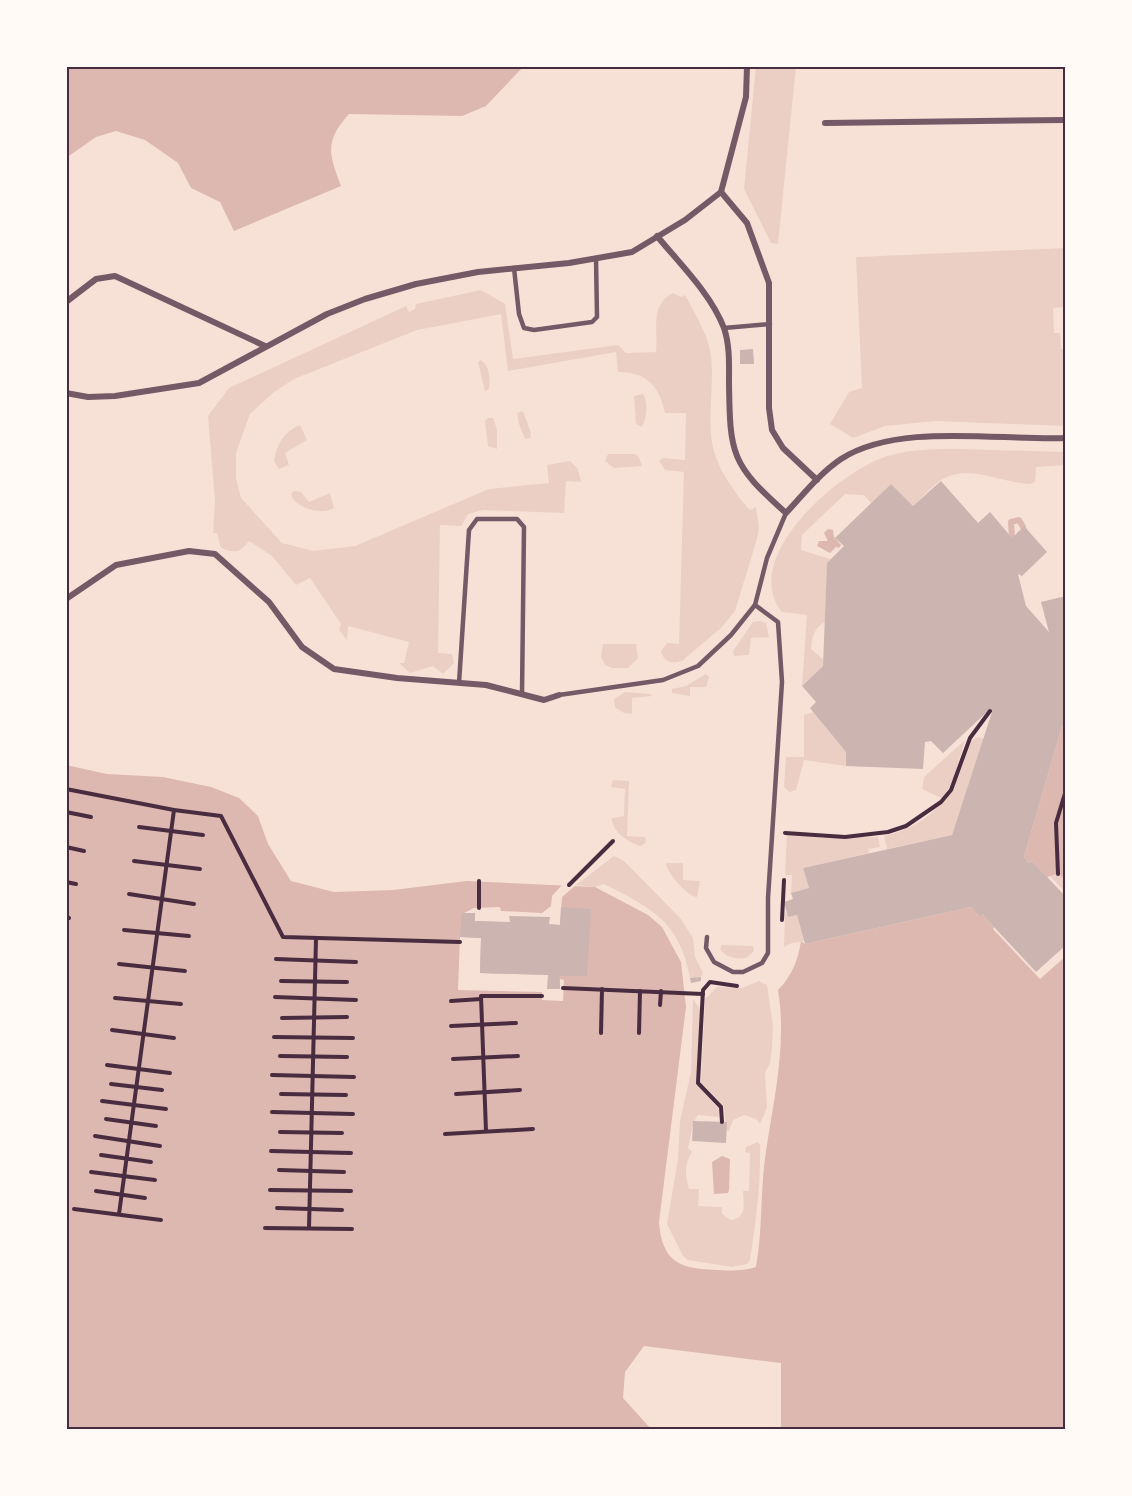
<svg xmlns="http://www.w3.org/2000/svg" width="1132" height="1496" font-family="'Titillium Web',sans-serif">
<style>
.green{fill:#ebcfc5}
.water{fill:#dcb8b0}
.pier{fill:#f7e1d7}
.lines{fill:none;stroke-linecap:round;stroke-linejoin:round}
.stream{stroke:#dcb8b0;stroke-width:6}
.building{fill:#ccb4b1}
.path{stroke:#4a2c40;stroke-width:4}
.service{stroke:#755966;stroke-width:4.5}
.minor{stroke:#755966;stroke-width:6}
.neatline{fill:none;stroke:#4a2c40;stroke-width:2}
</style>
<rect width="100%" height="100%" fill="#f7e1d7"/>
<!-- green -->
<g class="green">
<polygon points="756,66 796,66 778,244 771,243 744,189"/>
<polygon points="1066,248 1066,307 1053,308 1054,333 1060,333 1061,349 1066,349 1066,426 935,421 885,426 853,438 830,424 849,392 862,388 856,257"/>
<path d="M481,290L505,304L513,359L618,345L626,353L656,352C658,330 650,304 673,293L681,297L685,295C694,312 706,331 710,350C716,382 706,416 713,447C718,469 735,494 750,510L756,507L759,528L757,539L735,611L721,628L682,661C671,664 664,662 661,651L667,643L679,644L684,472L665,470L659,461L663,458L685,460L686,413H665C659,385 646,372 618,372L616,352L508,371L501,314L417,330L294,379L274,392L250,414L236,453V478L241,498L282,543L313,551L355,546L489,489L549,483L547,465L570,461L578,469L581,482L566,481L564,513L483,510L468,514L461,526L440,525L438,653L452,654L454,663L443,674L433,666L410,673L399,663H404L409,642L348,626L347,640L339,630L341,624L310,578L296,585L272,556L249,541C240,552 236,554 221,548L217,533H213L215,501L208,416L229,388L406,306L409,312L415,309L416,304Z"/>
<path d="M481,360C490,366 490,379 489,389L485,391L478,362Z"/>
<path d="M643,394C648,402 647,418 642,427L636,424L634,396Z"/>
<polygon points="523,411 531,433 530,438 525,439 519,424 517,413"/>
<polygon points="488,418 493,418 497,429 497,449 488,446 485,421"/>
<path d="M300,425L307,440L285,453L289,465L279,469L274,461C276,446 284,431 300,425Z"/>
<path d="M959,449L1066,452V465L1036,467L1035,482L1030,484C1001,483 969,463 941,480C931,487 922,498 913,506L891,484L871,503L864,495L845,494L802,535L801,550L830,559L827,563L825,622C815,627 811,638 811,649L823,659V666L802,686L807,615L782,612C738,558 841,468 891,455C913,449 937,449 959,449Z"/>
<polygon points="608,454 635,454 639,457 642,466 614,468 605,461"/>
<path d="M294,491L301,492L309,502L330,493L334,508C322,515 295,509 291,494Z"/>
<polygon points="760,621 766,623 769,637 751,638 749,655 734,656 733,651 753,622"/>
<polygon points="603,644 636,644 638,658 628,668 612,668 605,665 601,657"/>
<polygon points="706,674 709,677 706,687 690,687 690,696 672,693 672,689 686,686"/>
<polygon points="625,692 650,694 652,696 632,698 632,714 624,713 615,707 614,699"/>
<polygon points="814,712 846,752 846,766 804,760 796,790 790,792 784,787 786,757 804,757 804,715"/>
<path d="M978,737L984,739L952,835L887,849L884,836C937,824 956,790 971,741Z"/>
<polygon points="965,740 954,777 943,799 922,789 924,777"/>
<path d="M613,780L629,781L627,836L645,837L646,842L641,846C630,844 611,831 612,818L624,816L625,789L611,787Z"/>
<polygon points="787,833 824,838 878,837 880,847 868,849 869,853 803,868 809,888 791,893 792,875 785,875"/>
<path d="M614,856L624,861L681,919L693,938L695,957L703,973L701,977L690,978C680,922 652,908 604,884L595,887L576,885Z"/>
<path d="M666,863H683V880L700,881L697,897C688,897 666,872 666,863Z"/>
<polygon points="1062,875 1066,879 1066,893 1050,876"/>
<polygon points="785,912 789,917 797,915 804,941 792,943 784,947"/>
<path d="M722,945L753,946L754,951L746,958C734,959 727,958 720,949Z"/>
<polygon points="759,981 767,985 773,1026 772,1048 770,1063 765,1073 767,1107 760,1124 756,1119 744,1115 733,1120 729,1131 726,1131 724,1106 701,1082 705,999 717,987 742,988"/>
<path d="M693,999L700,1009L697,1084L719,1109V1117L698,1115C691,1124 691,1138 688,1148L692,1152C684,1165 685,1174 689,1189H699L698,1206L722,1207V1214L731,1220C748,1217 743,1204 743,1191H749L750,1153L745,1152L746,1147L758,1142L760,1145C761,1184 756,1222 750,1260L747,1264L732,1267L688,1260L683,1256L667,1224L678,1159L680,1121L691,1072Z"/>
</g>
<!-- water -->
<g class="water">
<path d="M66,66H524L486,106L462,116L349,114C324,142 329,154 341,186L234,231L220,202L191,188L178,163L145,140L116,131L96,137L66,158Z"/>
<polygon points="828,529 833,530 834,537 841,545 839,548 836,547 830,553 817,546 819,541 828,541 824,533"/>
<polygon points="1066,725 1066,879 1058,874 1047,877 1032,861 1029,863 1024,857 1062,726"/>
<path d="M66,765L107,774L163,777L211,787L239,798L258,816L268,844L291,881L334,892L393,890L467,881L595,887L648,915L662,927L681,962L686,1007L659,1222C662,1264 682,1269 719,1270C732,1271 743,1271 756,1267C763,1228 760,1190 766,1151C774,1099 787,1043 778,990C792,976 798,960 801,941L805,944L971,907L979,916L982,914L994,927L993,929L1040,979L1066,956V1430H781V1363L644,1346L625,1372L623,1398L652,1430H66Z"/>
<polygon points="722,1156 730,1159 729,1190 728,1193 714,1194 712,1162"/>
</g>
<!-- pier -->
<g class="pier">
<polygon points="563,884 576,885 562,897 560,925 475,921 475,914 464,913 474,908 500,907 501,911 542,913 551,906 552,896"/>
<polygon points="460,937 481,938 480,973 548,975 548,989 560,989 560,979 564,980 563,1001 542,1000 542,992 458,990"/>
</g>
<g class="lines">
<!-- stream -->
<polyline class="stream" points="1012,538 1011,522 1019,520 1023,527"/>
</g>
<!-- building -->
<g class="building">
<polygon points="753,349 754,364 740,364 740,350"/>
<polygon points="941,481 978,523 990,512 1012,538 1024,526 1047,552 1022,576 1018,574 1026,606 1049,632 1041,602 1066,596 1066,725 1062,726 1024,857 1029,863 1032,861 1066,897 1066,945 1036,972 982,914 980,917 971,907 805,944 797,915 788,917 784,902 793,899 791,893 809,888 803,868 952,835 992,712 988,711 943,753 931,741 925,742 923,769 846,766 846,752 810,708 816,702 802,686 823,666 827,563 844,546 835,538 891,484 913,506"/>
<polygon points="561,907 591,909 587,976 559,976 560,989 547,989 548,975 480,973 481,938 460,937 462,913 475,913 475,921 510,922 509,916 550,917 549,924 560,925"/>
<polygon points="701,977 701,981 691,983 690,978"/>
<polygon points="693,1121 727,1122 726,1143 692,1141"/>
</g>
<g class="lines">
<!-- path -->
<g class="path">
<polyline points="66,789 174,810 221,816 283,937 460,942"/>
<polyline points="66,812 91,817"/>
<polyline points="139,827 203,835"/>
<polyline points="785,833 845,837 888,832 906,826 941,802 951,790 970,738 990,711"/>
<polyline points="66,847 84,851"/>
<polyline points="134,861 200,869"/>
<polyline points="1058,874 1056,823 1066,790"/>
<polyline points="479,881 479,908"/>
<polyline points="66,882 76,884"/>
<polyline points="569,885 613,841"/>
<polyline points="129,894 194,904"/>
<polyline points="66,917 69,918"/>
<polyline points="782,920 784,880"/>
<polyline points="124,930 189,936"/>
<polyline points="276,959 356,962"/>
<polyline points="119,964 185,971"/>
<polyline points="281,981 347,982"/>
<polyline points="563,988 703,994"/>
<polyline points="275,997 356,1000"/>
<polyline points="115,998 181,1004"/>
<polyline points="451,1001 481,999"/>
<polyline points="660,1005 661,991"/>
<polyline points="282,1018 347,1017"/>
<polyline points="451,1026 516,1023"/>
<polyline points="112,1030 174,1038"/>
<polyline points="601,1033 602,989"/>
<polyline points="639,1033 640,991"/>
<polyline points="274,1037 353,1038"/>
<polyline points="280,1056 347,1057"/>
<polyline points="453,1059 518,1056"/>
<polyline points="107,1065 170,1073"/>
<polyline points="272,1075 354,1077"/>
<polyline points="111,1084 162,1090"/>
<polyline points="281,1094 346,1095"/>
<polyline points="456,1094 520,1090"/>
<polyline points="102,1101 166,1109"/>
<polyline points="272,1112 353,1114"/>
<polyline points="106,1119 156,1126"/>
<polyline points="722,1122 721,1107 698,1083 703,990 710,982 737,986"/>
<polyline points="486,1131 481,996 542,996"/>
<polyline points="280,1132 342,1133"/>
<polyline points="445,1134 533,1129"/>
<polyline points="95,1136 160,1146"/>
<polyline points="271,1151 351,1153"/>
<polyline points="101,1155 151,1162"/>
<polyline points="279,1170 344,1172"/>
<polyline points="91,1172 155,1180"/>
<polyline points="270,1190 351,1191"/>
<polyline points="96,1191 145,1198"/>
<polyline points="277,1208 342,1210"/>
<polyline points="74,1209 161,1220"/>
<polyline points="119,1214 174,810"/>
<polyline points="265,1228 352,1229"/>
<polyline points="309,1228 316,939"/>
</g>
<!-- service -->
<g class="service">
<polyline points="514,268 519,314 524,328 534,330 592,322 597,317 596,258"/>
<polyline points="724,328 770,324"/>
<polyline points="459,683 469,530 477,519 517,519 524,527 522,694"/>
<polyline points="559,695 663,680 698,666 731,635 755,605 767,558 786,513"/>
<polyline points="707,937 706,948 714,962 733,972 743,972 762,963 768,953 768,898 782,682 778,622 755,605"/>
</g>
<!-- minor -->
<g class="minor">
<polyline points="825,123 1066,120"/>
<polyline points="721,192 747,223 769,283 769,408 772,430 783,448 817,480"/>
<polyline points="721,192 746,97 747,66"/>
<path d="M657,236C680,264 711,294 724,328C730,346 729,364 729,383C730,455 731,464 786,513C803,495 820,473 841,459C898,422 1000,441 1066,438"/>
<polyline points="66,302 96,279 115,276 265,346"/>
<polyline points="66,393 88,397 115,396 199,383 327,314 365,299 416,284 478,272 569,263 632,252 685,220 721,192"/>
<polyline points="66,599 116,565 189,551 215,554 269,602 302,647 334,669 397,678 486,685 544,700 559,695"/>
</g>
</g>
<!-- border -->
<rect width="1132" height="1496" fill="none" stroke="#fffaf5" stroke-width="135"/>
<rect x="68" y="68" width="996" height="1360" class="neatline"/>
</svg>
